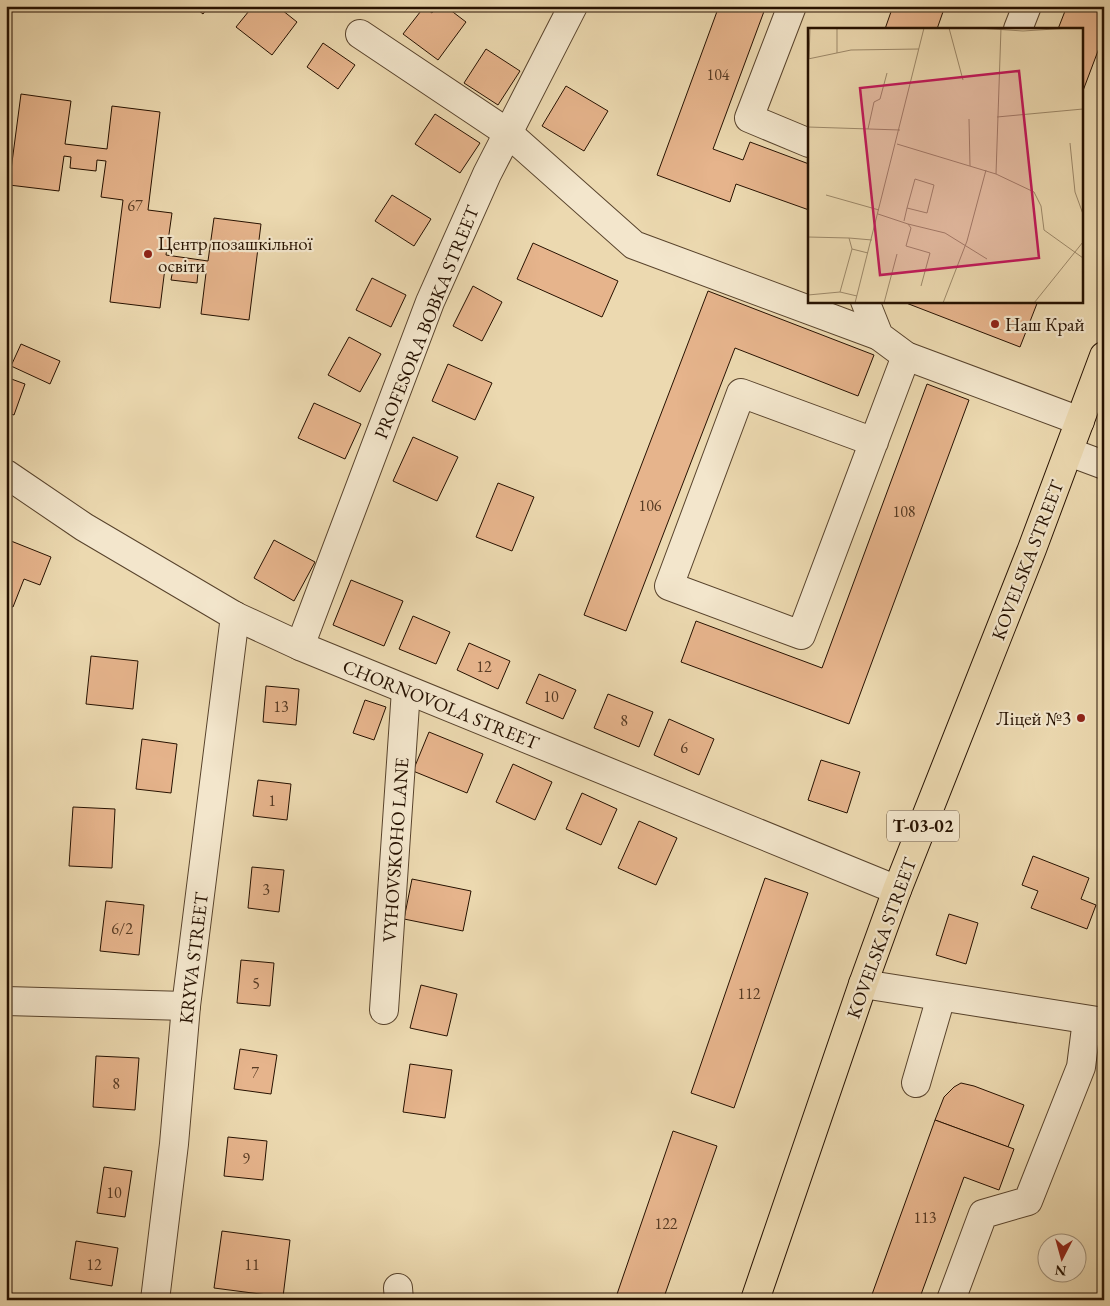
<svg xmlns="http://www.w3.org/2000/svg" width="1110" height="1306" font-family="'EB Garamond',serif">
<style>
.building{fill:#e6b48c;stroke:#261100}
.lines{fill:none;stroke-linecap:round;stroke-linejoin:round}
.minor-casing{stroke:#58432c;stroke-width:30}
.major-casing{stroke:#261100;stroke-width:30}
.minor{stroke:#f3e6cc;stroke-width:28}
.major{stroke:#ecd9b0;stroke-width:28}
.poi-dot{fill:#8f2418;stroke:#f3e6cc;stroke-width:2}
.labels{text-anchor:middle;stroke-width:4.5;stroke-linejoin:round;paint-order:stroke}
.number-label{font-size:16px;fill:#563a23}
.shield{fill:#f3e6cc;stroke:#64513d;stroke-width:1}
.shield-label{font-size:18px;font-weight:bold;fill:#261100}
.poi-label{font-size:19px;fill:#261100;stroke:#f3e6cc;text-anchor:start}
.street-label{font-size:19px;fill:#261100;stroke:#f3e6cc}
.inset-road{fill:none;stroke:#9d896a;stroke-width:1}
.view{fill:#c2185b;fill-opacity:0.15;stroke:#c2185b;stroke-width:2.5}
.inset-edge{fill:none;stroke:#261100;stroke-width:2.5}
</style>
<rect width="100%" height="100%" fill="#ecd9b0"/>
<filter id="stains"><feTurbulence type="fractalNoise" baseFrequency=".004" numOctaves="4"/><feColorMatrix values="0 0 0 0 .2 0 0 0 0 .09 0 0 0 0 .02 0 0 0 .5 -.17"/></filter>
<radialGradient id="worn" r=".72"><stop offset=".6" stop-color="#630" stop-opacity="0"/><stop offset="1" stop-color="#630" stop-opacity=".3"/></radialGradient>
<!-- building -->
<g class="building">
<polygon points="193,6 209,6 203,14"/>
<polygon points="253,6 277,6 297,22 272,55 236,27"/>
<polygon points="437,6 445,6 466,22 438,60 403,34 424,7 432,13"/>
<polygon points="719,6 766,6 713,149 743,160 750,142 809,164 809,210 736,184 730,202 657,175"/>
<polygon points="893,6 945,6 937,29 885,29"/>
<polygon points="1067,6 1104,6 1104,35 1081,96 1081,29 1058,29"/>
<polygon points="323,43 355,65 338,89 307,67"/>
<polygon points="486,49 520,71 498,105 464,83"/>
<polygon points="566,86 608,111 584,151 542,126"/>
<polygon points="21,94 71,101 65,144 107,149 112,106 160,112 148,210 172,213 166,255 208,261 214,218 261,224 249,320 201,314 206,273 198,272 197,283 171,280 173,269 165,268 160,308 110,302 123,200 101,197 106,161 97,160 96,171 70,168 71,157 64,156 59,191 9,185"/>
<polygon points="435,114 480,143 460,173 415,144"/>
<polygon points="392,195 431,219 414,246 375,221"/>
<polygon points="533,243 618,281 602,317 517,279"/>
<polygon points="372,278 406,295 391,327 356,310"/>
<polygon points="473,286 502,302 482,341 453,326"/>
<polygon points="708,291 874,355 858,396 735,348 626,631 584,615"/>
<polygon points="901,301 1038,301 1020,347"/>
<polygon points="349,337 381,354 360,392 328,375"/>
<polygon points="21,344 60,361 50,384 11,366"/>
<polygon points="448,364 492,383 475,420 432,401"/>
<polygon points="6,377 25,384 14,415 6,412"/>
<polygon points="927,384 969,400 849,724 681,662 696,621 822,668"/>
<polygon points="314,403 361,424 345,459 298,438"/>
<polygon points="413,437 458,457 437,501 393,481"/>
<polygon points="498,483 534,497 512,551 476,537"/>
<polygon points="6,539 51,557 40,585 24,579 13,607 6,605"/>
<polygon points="274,540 315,562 294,601 254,578"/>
<polygon points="351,580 403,601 384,646 333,625"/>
<polygon points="413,616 450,632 436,664 399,649"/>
<polygon points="469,643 510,661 498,689 457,670"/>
<polygon points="91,656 138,661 133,709 86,704"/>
<polygon points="539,674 576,690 563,719 526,703"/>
<polygon points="266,686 299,689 296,725 263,722"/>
<polygon points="608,694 653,712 639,747 594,728"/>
<polygon points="365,700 386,707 374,740 353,733"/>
<polygon points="669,719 714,739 699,775 654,755"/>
<polygon points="429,732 483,754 467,793 413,771"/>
<polygon points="142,739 177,744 171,793 136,789"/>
<polygon points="821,760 860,772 847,813 808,800"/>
<polygon points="513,764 552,782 535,820 496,802"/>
<polygon points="258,780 291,784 287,820 253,816"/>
<polygon points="582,793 617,809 601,845 566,829"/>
<polygon points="73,807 115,809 112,868 69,866"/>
<polygon points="639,821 677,838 656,885 618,868"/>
<polygon points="1033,856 1089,878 1081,899 1096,905 1087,929 1031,908 1038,891 1022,885"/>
<polygon points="252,867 284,870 279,912 248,908"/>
<polygon points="765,878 808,893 734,1108 691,1093"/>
<polygon points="412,879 471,891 463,931 404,919"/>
<polygon points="106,901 144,905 139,955 100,951"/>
<polygon points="949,914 978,923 966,964 936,955"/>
<polygon points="241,960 274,963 270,1006 237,1003"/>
<polygon points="421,985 457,994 447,1036 410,1028"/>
<polygon points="240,1049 277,1055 271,1094 234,1089"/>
<polygon points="96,1056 139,1058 135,1110 93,1107"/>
<polygon points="410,1064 452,1070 445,1118 403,1112"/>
<polygon points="961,1083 974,1086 1024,1105 1008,1147 935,1120 944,1097 954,1087"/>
<polygon points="935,1120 1014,1149 999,1190 964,1177 919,1300 870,1300"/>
<polygon points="673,1131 717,1146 663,1300 615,1300"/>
<polygon points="228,1137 267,1141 263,1180 224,1176"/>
<polygon points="104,1167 132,1171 125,1217 97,1213"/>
<polygon points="222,1231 290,1240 283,1297 214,1288"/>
<polygon points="76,1241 118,1248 112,1286 70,1279"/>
</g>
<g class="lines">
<defs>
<g id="minor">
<polyline points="792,6 749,118 809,143"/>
<polyline points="1018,29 1027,6"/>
<polyline points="360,34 508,133 634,245 879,336"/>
<polyline points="865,301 879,336 906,356 1080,421"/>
<polyline points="874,442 741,393 669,586 801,635 906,356"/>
<polyline points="1069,452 1104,465"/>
<polyline points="6,474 84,527 235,616 300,646 897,890"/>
<polyline points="300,646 430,302 487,174 573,6"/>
<polyline points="863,984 1104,1022"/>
<polyline points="6,1001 186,1006"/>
<polyline points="384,1010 406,690"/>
<polyline points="916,1083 941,997"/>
<polyline points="398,1288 399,1300"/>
<polyline points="155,1300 174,1144 186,1006 235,616"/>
<polyline points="951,1300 983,1214 1028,1201 1081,1067 1087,1020"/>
</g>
<polyline id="major" points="755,1300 863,984 897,890 1032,549 1104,356"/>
</defs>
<!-- minor casing -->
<use href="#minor" class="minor-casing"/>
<!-- major casing -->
<use href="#major" class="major-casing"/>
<!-- minor -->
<use href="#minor" class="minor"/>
<!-- major -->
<use href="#major" class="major"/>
</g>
<!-- markers -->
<g class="poi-dot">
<circle cx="148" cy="254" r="5"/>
<circle cx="995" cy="324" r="5"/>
<circle cx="1081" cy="718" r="5"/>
</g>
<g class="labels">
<!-- number labels -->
<g class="number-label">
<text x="718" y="80">104</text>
<text x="135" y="211">67</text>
<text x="650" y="511">106</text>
<text x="904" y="517">108</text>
<text x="484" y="672">12</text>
<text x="551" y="702">10</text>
<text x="281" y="712">13</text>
<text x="624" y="726">8</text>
<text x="684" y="753">6</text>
<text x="272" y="806">1</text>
<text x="266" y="895">3</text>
<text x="122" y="934">6/2</text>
<text x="256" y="989">5</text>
<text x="749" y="999">112</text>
<text x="255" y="1078">7</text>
<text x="116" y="1089">8</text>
<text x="246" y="1164">9</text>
<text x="114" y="1198">10</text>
<text x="925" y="1223">113</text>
<text x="666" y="1229">122</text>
<text x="94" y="1270">12</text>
<text x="252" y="1270">11</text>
</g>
<!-- shield labels -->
<rect class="shield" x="887" y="810.5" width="72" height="31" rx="4"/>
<g class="shield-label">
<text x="923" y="832">Т-03-02</text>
</g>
<!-- poi labels -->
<g class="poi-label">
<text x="158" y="250">Центр позашкільної<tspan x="158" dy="22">освіти</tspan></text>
<text x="1005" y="331">Наш Край</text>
<text x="1071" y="725" text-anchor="end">Ліцей №3</text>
</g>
<!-- street labels -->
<g class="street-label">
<text transform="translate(426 322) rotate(-68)" y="7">PROFESORA BOBKA STREET</text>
<text transform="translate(1027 560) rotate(-69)" y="7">KOVELSKA STREET</text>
<text transform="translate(441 704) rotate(22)" y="7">CHORNOVOLA STREET</text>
<text transform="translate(395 850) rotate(-86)" y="7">VYHOVSKOHO LANE</text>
<text transform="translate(881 938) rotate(-70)" y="7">KOVELSKA STREET</text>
<text transform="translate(193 958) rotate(-83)" y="7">KRYVA STREET</text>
</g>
</g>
<!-- overview -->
<g transform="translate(808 28)">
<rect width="275" height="275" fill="#ecd9b0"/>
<path class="inset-road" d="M141,0L155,52M170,0L215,3L262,0M29,25V0M0,31L43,22L111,21M1,31L2,0M189,89L275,81M161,91L162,138M0,99L92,102M60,101L66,74L72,71L79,45M262,115L267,164L275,186M89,116L188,146L226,164L233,178L236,202L275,230M188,146L193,0M18,167L71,182M70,186L100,196L103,200L98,218L122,225L113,258M96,193L99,180L107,151L126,157L119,185L99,180M100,196L137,205L179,231M0,209L41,210L44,221L32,264L49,268M41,210L64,212M44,221L60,225M0,267L32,264M47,275L116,0M76,275L89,226M135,275L159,213L178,142M226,275L275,214"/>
<path class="view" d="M211,43L231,230L72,247L52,60Z"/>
<rect width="275" height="275" class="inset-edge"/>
</g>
<!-- margin -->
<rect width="1110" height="1306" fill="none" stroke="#ecd9b0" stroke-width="25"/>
<rect x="8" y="8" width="1095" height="1291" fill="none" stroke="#261100" stroke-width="2.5"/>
<rect x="12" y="12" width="1085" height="1281" fill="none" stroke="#261100"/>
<!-- north arrow -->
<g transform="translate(1062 1258) rotate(186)"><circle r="24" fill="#f3e6cc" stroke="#a1917a"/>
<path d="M0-4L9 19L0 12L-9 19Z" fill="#8f2418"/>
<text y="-8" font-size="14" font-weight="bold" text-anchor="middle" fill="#261100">N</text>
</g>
<rect width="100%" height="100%" filter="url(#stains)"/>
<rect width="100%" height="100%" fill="url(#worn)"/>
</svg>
